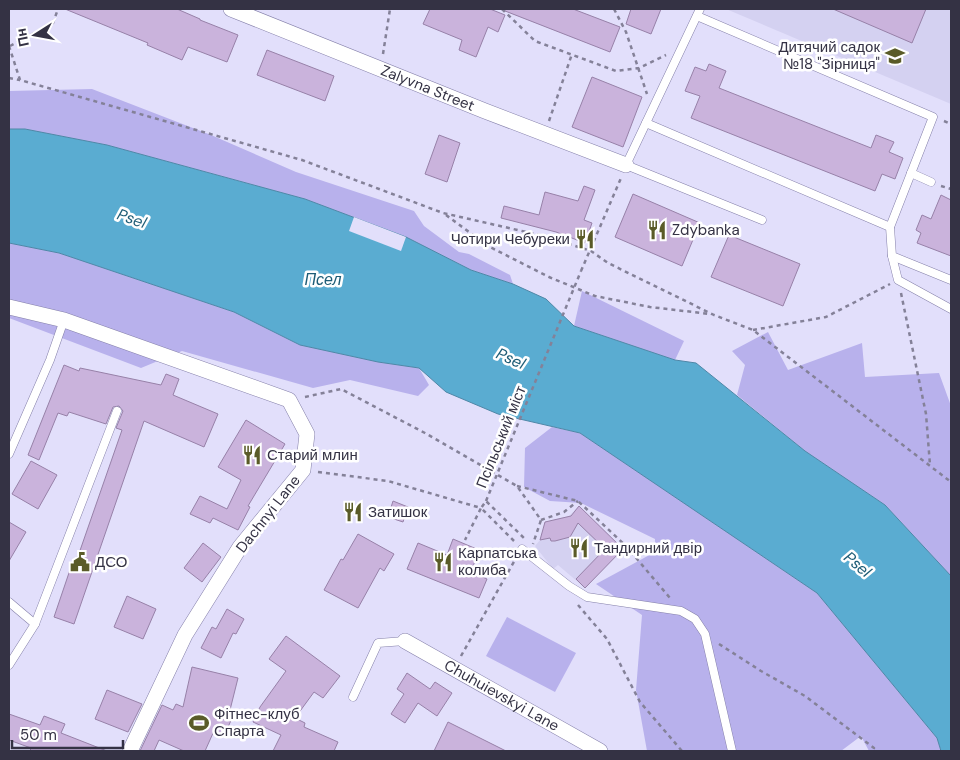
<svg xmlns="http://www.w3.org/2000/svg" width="960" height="760" font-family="'DM Sans',sans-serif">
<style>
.built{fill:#d4d1f1}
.green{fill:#b8b1ec}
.water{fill:#5aacd1;stroke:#4f87a7}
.pier{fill:#e2dffb}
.building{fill:#cab3dc;stroke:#9781a8}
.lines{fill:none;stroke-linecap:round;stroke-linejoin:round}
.lane-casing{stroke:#8580aa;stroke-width:9}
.street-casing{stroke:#8580aa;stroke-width:16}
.path{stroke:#848198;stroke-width:2.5;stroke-dasharray:4 4;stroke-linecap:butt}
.lane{stroke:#fff;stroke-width:8}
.street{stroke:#fff;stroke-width:15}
.path-bridge{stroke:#848198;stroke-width:2.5;stroke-dasharray:4 4;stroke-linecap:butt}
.labels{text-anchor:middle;stroke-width:5;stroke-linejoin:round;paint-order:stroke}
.poi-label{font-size:15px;fill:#343244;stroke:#fff;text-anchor:start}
.street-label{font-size:15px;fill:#343244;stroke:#fff}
.water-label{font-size:16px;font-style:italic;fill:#1e5d77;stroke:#fff}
</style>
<rect width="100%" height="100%" fill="#e2dffb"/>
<!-- built -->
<g class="built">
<polygon points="726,9 951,9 951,104"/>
<polygon points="579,506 623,549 585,588 558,565 553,569 535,546 540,540 545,522 569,516"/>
</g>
<!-- green -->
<g class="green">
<polygon points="92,89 211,135 296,172 414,211 424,226 459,252 469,254 510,275 513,284 471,270 406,237 305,199 107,145 25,129 9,129 9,91"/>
<polygon points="9,243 59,253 234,312 300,345 378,362 419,368 429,385 418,396 350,380 313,388 182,351 141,368 9,318"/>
<polygon points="582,291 684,341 675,360 574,326"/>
<polygon points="768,332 788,370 862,343 865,377 939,373 951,406 951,576 885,505 805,451 737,395 745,365 732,351"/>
<polygon points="552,427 580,433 817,593 937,738 941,751 869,751 861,736 841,751 647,751 636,690 642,615 596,584 655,552 655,539 581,503 550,501 524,487 525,448"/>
<polygon points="507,617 576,653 555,692 486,656"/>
</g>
<!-- water -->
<polygon class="water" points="9,129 25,129 107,145 305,199 406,237 471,270 513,284 546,299 574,326 675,360 696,363 805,451 885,505 951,576 951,751 941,751 937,738 817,593 580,433 498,414 446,392 419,368 378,362 300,345 234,312 59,253 9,243"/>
<!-- pier -->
<polygon class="pier" points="354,217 406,237 401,251 349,231"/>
<!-- building -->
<g class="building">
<polygon points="65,9 177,9 200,19 200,20 238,35 227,62 188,47 182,60 147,45 148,43"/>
<polygon points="430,9 490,9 505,15 498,32 488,27 476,57 459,50 462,40 423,24"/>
<polygon points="500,9 573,9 620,27 610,52"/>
<polygon points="631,9 661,9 651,34 626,24"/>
<polygon points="833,9 926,9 912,43"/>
<polygon points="267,50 334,76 325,101 257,75"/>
<polygon points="709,64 726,71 719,88 871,148 876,135 894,142 889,152 903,158 895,179 882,174 875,191 691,118 700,96 685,91 695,67 706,71"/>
<polygon points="592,77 642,97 623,147 572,127"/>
<polygon points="439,135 460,143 447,182 425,174"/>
<polygon points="584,186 595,190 584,220 592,223 585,243 556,232 501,218 504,206 539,215 545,192 578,201"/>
<polygon points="633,194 700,223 682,266 615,237"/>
<polygon points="941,195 951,200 951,256 917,243 921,233 916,230 922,215 931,219"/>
<polygon points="729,235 800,264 783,306 711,277"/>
<polygon points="64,365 79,371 80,368 161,385 166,374 179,379 173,395 218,414 204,447 144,421 74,624 54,617 73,561 76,562 122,430 116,428 123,411 119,406 113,407 106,424 69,412 67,416 58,413 39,460 28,455"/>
<polygon points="246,420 285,444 248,506 250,507 238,530 213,518 210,523 190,514 200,496 227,509 241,480 218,467"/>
<polygon points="31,461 57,475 38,509 12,494"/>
<polygon points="393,501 408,507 403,522 388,517"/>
<polygon points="579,506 623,549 585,588 576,579 605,549 578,523 570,537 555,541 551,541 550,538 540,540 545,522 571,516"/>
<polygon points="9,522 26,532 9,561"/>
<polygon points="358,534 394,554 384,571 380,568 358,608 324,590 341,559 343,560"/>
<polygon points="453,539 479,550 471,572 487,579 479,598 407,569 418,543 447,555"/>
<polygon points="203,543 221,557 202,582 184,568"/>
<polygon points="127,596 156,609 143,639 114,627"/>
<polygon points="227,609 244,619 236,634 233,633 221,658 201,648 212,627 216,629"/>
<polygon points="286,636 340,676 323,698 314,692 295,718 305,723 304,727 338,742 334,751 273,751 281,735 253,722 260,707 286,671 269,659"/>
<polygon points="192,667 238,678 229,714 233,716 224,736 214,731 205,751 184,751 159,740 154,751 140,751 162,705 173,710 176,704 183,707"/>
<polygon points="407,673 430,689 435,682 452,693 437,716 418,703 405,723 391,714 404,694 397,689"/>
<polygon points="107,690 142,704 128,732 95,719"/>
<polygon points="9,714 40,725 44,716 65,724 61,733 107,751 30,751 31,748 9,740"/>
<polygon points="448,722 506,751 434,751"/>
</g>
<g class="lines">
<defs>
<g id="lane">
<polyline points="700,9 626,165 762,220"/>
<polyline points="646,123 890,227 933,117 697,16"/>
<polyline points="911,173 931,182"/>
<polyline points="890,227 892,256 951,280"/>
<polyline points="892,256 898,280 951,309"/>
<polyline points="9,454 50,360 64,320"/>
<polyline points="522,549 569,586 587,597 681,611 695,619 705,634 732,751"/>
<polyline points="9,602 35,624"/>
<polyline points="9,665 35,624 117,411"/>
<polyline points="353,697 378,643 405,641"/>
</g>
<g id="street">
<path id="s1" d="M231,9L485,111L626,165"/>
<polyline points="9,307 64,320 289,400 307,434 303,470 240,547 185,635 130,751"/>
<path id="s2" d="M405,641L600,751"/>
</g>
</defs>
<!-- lane casing -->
<use href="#lane" class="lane-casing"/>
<!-- street casing -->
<use href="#street" class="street-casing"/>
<!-- path -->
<g class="path">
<polyline points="502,9 535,41 616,71 639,68 666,55"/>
<polyline points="614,9 626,32 647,94"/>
<polyline points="9,46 20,80 302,160 443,213 544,236 591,251 608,263 714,315 753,330 951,482"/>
<polyline points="10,46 53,23 58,9"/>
<polyline points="383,54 390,9"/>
<polyline points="9,78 20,80"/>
<polyline points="549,121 572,54"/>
<polyline points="944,121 951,124"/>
<polyline points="941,186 951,189"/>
<polyline points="446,215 488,246 549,277 595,296 650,307 710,314"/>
<polyline points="581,271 621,178"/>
<polyline points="901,293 926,414 930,465"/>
<polyline points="753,330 826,317 890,284"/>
<polyline points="305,397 341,389 425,433 517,486 541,520 533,544"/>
<polyline points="318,472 388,481 481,508 465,540"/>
<polyline points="517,486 578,501 626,546 670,598"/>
<polyline points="541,520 564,512 578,501"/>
<polyline points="514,541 481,508 486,501 524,538"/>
<polyline points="578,605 607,639 640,702 682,751"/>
<polyline points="719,644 761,671 805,696 874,748 872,751"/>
<polyline points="461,656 516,558"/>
</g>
<!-- lane -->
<use href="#lane" class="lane"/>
<!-- street -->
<use href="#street" class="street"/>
<!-- path-bridge -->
<polyline class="path-bridge" points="486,501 581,271"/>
</g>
<!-- icons -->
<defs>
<symbol id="school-bare" viewBox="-9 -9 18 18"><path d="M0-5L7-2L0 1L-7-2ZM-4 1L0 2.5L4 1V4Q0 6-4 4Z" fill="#5a5b28" stroke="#fff" stroke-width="2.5" paint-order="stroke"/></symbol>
<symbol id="restaurant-bare" viewBox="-9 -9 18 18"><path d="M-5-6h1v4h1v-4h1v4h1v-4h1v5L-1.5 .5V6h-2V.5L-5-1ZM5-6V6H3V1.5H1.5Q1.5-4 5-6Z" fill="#5a5b28" stroke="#fff" stroke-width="2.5" paint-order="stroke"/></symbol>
<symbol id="civic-bare" viewBox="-9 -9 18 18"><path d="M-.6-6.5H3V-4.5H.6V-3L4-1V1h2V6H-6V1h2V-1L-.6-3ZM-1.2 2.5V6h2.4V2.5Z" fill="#5a5b28" stroke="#fff" stroke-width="2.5" paint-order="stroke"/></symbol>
<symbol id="stadium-bare" viewBox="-9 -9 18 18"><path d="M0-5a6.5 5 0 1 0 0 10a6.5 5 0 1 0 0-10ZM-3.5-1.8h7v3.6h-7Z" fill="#5a5b28" stroke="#fff" stroke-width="2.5" paint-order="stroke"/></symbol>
</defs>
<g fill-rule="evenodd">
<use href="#school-bare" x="881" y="42" width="28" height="28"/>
<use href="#restaurant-bare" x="643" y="216" width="28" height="28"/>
<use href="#restaurant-bare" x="571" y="225" width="28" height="28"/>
<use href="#restaurant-bare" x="238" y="441" width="28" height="28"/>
<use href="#restaurant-bare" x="339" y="498" width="28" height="28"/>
<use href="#restaurant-bare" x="565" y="534" width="28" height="28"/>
<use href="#civic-bare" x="66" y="548" width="28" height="28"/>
<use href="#restaurant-bare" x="429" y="548" width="28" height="28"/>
<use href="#stadium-bare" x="185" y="709" width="28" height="28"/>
</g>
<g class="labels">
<!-- poi labels -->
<g class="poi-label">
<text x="880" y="52" text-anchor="end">Дитячий садок<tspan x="880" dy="17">№18 "Зірниця"</tspan></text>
<text x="672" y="235">Zdybanka</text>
<text x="570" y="244" text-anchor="end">Чотири Чебуреки</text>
<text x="267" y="460">Старий млин</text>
<text x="368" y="517">Затишок</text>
<text x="594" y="553">Тандирний двір</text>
<text x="458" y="558">Карпатська<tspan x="458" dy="17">колиба</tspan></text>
<text x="95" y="567">ДСО</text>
<text x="214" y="719">Фітнес-клуб<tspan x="214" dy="17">Спарта</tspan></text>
</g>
<!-- street labels -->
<g class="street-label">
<text dy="5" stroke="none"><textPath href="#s1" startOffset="212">Zalyvna Street</textPath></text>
<text transform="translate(501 437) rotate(-68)" y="5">Псільський міст</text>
<text transform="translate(268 514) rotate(-52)" y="5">Dachnyi Lane</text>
<text dy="5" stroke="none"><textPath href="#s2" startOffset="111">Chuhuievskyi Lane</textPath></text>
</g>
<!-- water labels -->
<g class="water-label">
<text transform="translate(132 218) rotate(19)" y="6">Psel</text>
<text x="323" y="285">Псел</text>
<text transform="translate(511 358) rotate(24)" y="6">Psel</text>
<text transform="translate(858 564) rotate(40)" y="6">Psel</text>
</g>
</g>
<!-- border -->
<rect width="960" height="760" fill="none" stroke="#343244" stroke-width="20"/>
<!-- north arrow -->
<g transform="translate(35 35) rotate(259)" stroke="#ffffff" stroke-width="4" paint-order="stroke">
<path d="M0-4L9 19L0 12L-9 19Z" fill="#343244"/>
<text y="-8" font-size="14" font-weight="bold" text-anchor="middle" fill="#343244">Пн</text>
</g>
<!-- scale -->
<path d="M12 740v8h111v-8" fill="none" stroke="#343244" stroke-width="2.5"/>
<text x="20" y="740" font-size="15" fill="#343244" stroke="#ffffff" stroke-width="4" paint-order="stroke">50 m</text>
</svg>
